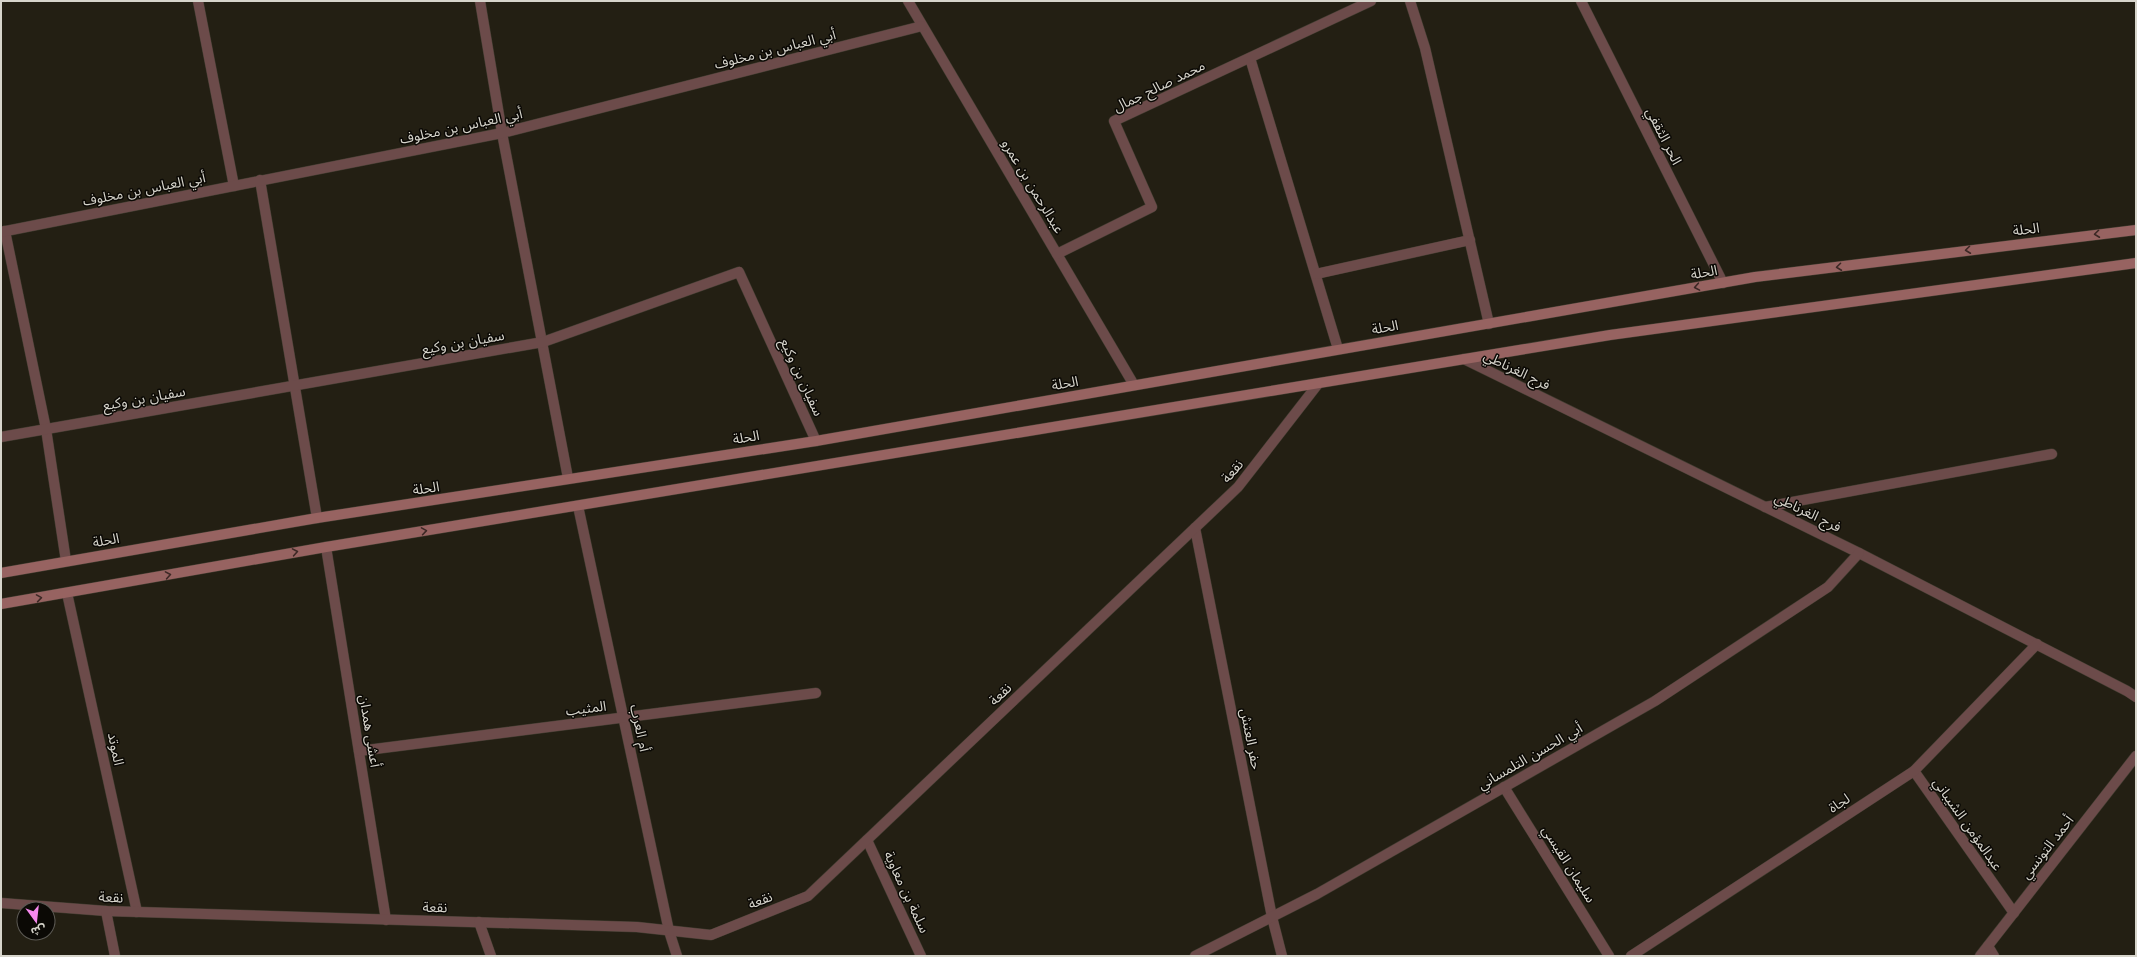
<svg xmlns="http://www.w3.org/2000/svg" width="2137" height="957" font-family="Jost,'Noto Sans Arabic',sans-serif">
<style>
.lines{fill:none;stroke-linecap:round;stroke-linejoin:round}
.street-casing{stroke:#403c30;stroke-width:11}
.secondary-casing{stroke:#403c30;stroke-width:11}
.street{stroke:#6c4b4a;stroke-width:10}
.secondary{stroke:#976361;stroke-width:10}
.oneway{stroke:#3c2825}
.labels{text-anchor:middle;stroke-width:3;stroke-linejoin:round;paint-order:stroke}
.street-label{font-size:14px;fill:#d6d4cb;stroke:#0b0905}
</style>
<rect width="100%" height="100%" fill="#231f13"/>
<g class="lines">
<defs>
<g id="street">
<polyline points="198,1 234,186"/>
<polyline points="480,1 502,133 568,478"/>
<polyline points="908,1 1134,385"/>
<polyline points="1410,1 1425,48 1489,324"/>
<polyline points="1581,1 1723,283"/>
<polyline points="1250,58 1338,349"/>
<polyline points="260,180 317,518"/>
<polyline points="5,231 46,429 66,561"/>
<polyline points="1,232 502,133 922,26"/>
<polyline points="1057,254 1152,207 1114,121 1371,1"/>
<polyline points="1316,274 1470,240"/>
<polyline points="1464,359 1859,553 2127,691 2136,697"/>
<polyline points="1,437 543,342 739,272 816,441"/>
<polyline points="578,506 669,931 677,956"/>
<polyline points="1765,507 2052,454"/>
<polyline points="1195,528 1272,917 1282,956"/>
<polyline points="326,547 386,920"/>
<polyline points="67,593 137,912"/>
<polyline points="359,751 816,693"/>
<polyline points="1914,771 2014,913"/>
<polyline points="1504,787 1609,956"/>
<polyline points="867,840 921,956"/>
<polyline points="1,903 106,911 637,927 711,935 808,896 1238,487 1318,384"/>
<polyline points="106,911 115,956"/>
<polyline points="479,922 491,956"/>
<polyline points="1988,946 1994,956"/>
<polyline points="1195,956 1317,894 1655,701 1828,587 1859,553"/>
<polyline points="1631,956 1914,771 2037,644"/>
<polyline points="1980,956 2136,756"/>
</g>
<g id="secondary">
<polyline points="1,573 317,518 816,441 1755,277 2136,230"/>
<polyline points="1,604 326,547 1610,335 2136,263"/>
</g>
</defs>
<!-- street casing -->
<use href="#street" class="street-casing"/>
<!-- secondary casing -->
<use href="#secondary" class="secondary-casing"/>
<!-- street -->
<use href="#street" class="street"/>
<!-- secondary -->
<use href="#secondary" class="secondary"/>
</g>
<!-- one-way arrows -->
<defs><path id="oneway-chevron" d="M-2-3.5L2.5 0L-2 3.5" fill="none" stroke-width="1.6" stroke-linecap="round" stroke-linejoin="round"/></defs>
<g class="oneway">
<use href="#oneway-chevron" transform="translate(2097 234) rotate(173)"/>
<use href="#oneway-chevron" transform="translate(1968 250) rotate(173)"/>
<use href="#oneway-chevron" transform="translate(1839 267) rotate(173)"/>
<use href="#oneway-chevron" transform="translate(1697 287) rotate(170)"/>
<use href="#oneway-chevron" transform="translate(424 531) rotate(-9)"/>
<use href="#oneway-chevron" transform="translate(295 552) rotate(-10)"/>
<use href="#oneway-chevron" transform="translate(168 575) rotate(-10)"/>
<use href="#oneway-chevron" transform="translate(39 598) rotate(-9)"/>
</g>
<g class="labels">
<!-- street labels -->
<g class="street-label">
<text transform="translate(775 49) rotate(-14)" y="5">أبي العباس بن مخلوف</text>
<text transform="translate(1159 86) rotate(-26)" y="5">محمد صالح جمال</text>
<text transform="translate(461 126) rotate(-12)" y="5">أبي العباس بن مخلوف</text>
<text transform="translate(1664 136) rotate(63)" y="5">الحر الثقفي</text>
<text transform="translate(1033 186) rotate(59)" y="5">عبدالرحمن بن عمرو</text>
<text transform="translate(144 189) rotate(-11)" y="5">أبي العباس بن مخلوف</text>
<text transform="translate(2026 229) rotate(-7)" y="5">الحلة</text>
<text transform="translate(1704 272) rotate(-10)" y="5">الحلة</text>
<text transform="translate(1385 327) rotate(-10)" y="5">الحلة</text>
<text transform="translate(463 342) rotate(-10)" y="5">سفيان بن وكيع</text>
<text transform="translate(1517 370) rotate(26)" y="5">فرج الغرناطي</text>
<text transform="translate(802 377) rotate(65)" y="5">سفيان بن وكيع</text>
<text transform="translate(1065 383) rotate(-10)" y="5">الحلة</text>
<text transform="translate(144 398) rotate(-10)" y="5">سفيان بن وكيع</text>
<text transform="translate(746 437) rotate(-9)" y="5">الحلة</text>
<text transform="translate(1232 471) rotate(-50)" y="5">نقعة</text>
<text transform="translate(426 488) rotate(-8)" y="5">الحلة</text>
<text transform="translate(1808 512) rotate(26)" y="5">فرج الغرناطي</text>
<text transform="translate(106 540) rotate(-10)" y="5">الحلة</text>
<text transform="translate(1000 694) rotate(-44)" y="5">نقعة</text>
<text transform="translate(586 708) rotate(-7)" y="5">المثيب</text>
<text transform="translate(640 728) rotate(78)" y="5">أم العرب</text>
<text transform="translate(370 731) rotate(81)" y="5">أعشى همدان</text>
<text transform="translate(1251 739) rotate(79)" y="5">حفر العتش</text>
<text transform="translate(116 749) rotate(78)" y="5">الموتد</text>
<text transform="translate(1530 756) rotate(-30)" y="5">أبي الحسن التلمساني</text>
<text transform="translate(1839 803) rotate(-33)" y="5">لجاة</text>
<text transform="translate(1968 824) rotate(55)" y="5">عبدالمؤمن الشيباني</text>
<text transform="translate(2047 847) rotate(-52)" y="5">أحمد التونسي</text>
<text transform="translate(1569 864) rotate(58)" y="5">سليمان القيسي</text>
<text transform="translate(907 892) rotate(65)" y="5">سلمة بن معاوية</text>
<text transform="translate(111 897) rotate(3)" y="5">نقعة</text>
<text transform="translate(760 900) rotate(-22)" y="5">نقعة</text>
<text transform="translate(435 907) rotate(1)" y="5">نقعة</text>
</g>
</g>
<!-- border -->
<rect width="2137" height="957" fill="none" stroke="#d6d4cb" stroke-width="4"/>
<!-- north arrow -->
<g transform="translate(36 921) rotate(165)"><circle r="19" fill="#0b0905" stroke="#5c5a54"/>
<path d="M0-3L7 15L0 10L-7 15Z" fill="#f688ed"/>
<text y="-6" font-size="11" font-weight="bold" text-anchor="middle" fill="#d6d4cb">ش</text>
</g>
</svg>
